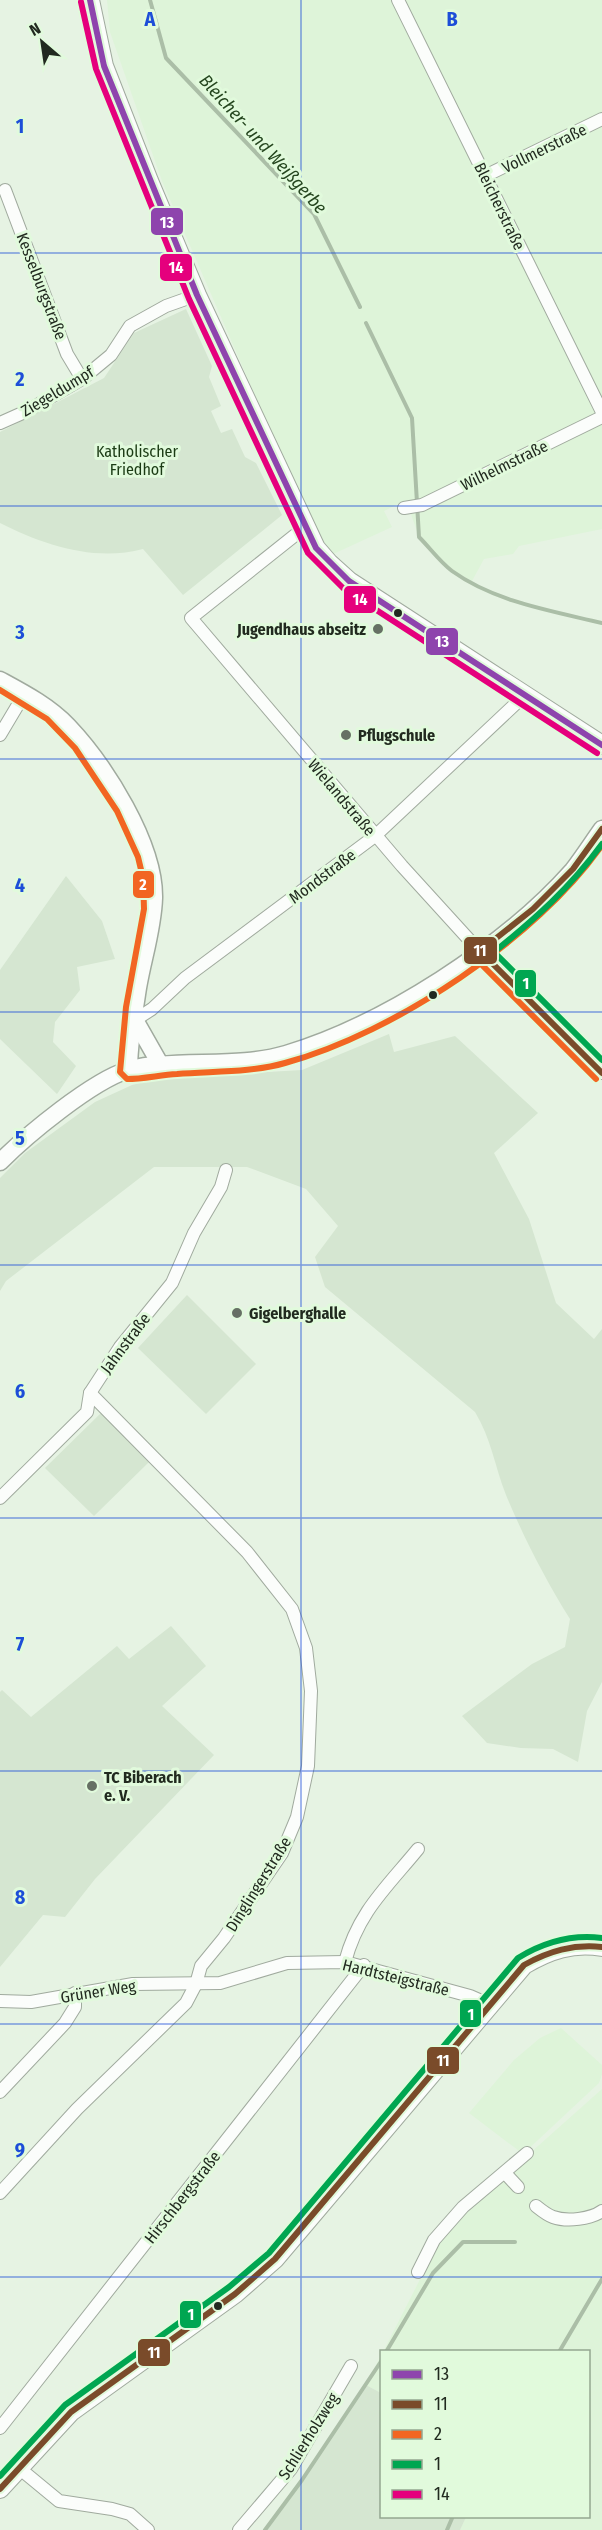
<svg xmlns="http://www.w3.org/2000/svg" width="602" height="2530" font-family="'Fira Sans Condensed',sans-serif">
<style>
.built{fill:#def4d9}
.green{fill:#d5e6d1}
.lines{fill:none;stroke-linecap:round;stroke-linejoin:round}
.stream{stroke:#abbea7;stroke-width:4}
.street-casing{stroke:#a0aa9e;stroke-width:14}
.secondary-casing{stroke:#a0aa9e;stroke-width:19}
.primary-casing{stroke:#a0aa9e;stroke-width:20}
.street{stroke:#fbfdfb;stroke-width:12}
.secondary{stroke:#fbfdfb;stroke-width:16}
.primary{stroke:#fbfdfb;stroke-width:18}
.bus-1-casing{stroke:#e1fadc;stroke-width:10}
.bus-2-casing{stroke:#e1fadc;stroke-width:10}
.bus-3-casing{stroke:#e1fadc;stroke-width:10}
.bus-4-casing{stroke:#e1fadc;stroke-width:10}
.bus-5-casing{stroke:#e1fadc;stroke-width:10}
.bus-1{stroke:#8e44ad;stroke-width:6}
.bus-2{stroke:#7a4b2a;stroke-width:6}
.bus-3{stroke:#f26522;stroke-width:6}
.bus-4{stroke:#00a651;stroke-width:6}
.bus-5{stroke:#e5007d;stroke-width:6}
.grid{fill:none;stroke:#1d4ed8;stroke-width:1.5;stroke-opacity:0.55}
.bus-dot{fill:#212a1f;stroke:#e1fadc;stroke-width:2}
.poi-dot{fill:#667064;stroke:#e1fadc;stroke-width:2}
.labels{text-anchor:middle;stroke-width:6;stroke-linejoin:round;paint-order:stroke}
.street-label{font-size:16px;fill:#212a1f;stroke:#e1fadc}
.park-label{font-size:16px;fill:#1b3b14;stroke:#e1fadc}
.poi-label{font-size:16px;font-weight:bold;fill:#212a1f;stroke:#e1fadc;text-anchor:start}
.water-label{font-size:18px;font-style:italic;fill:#25461f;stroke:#e1fadc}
.grid-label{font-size:20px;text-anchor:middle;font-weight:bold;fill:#1d4ed8;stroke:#e1fadc;stroke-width:6;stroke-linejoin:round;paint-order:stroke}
.line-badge{stroke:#e1fadc;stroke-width:2}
.badge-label{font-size:16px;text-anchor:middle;font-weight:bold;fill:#fff}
</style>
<rect width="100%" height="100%" fill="#e6f3e3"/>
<!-- built -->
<g class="built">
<polygon points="107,0 602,0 602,529 519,546 513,554 484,559 472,581 450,569 419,537 406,500 384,511 392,527 331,555 306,508 273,437 162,181 110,32"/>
<polygon points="561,2028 602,2065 602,2074 599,2083 523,2154 469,2113 514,2060 540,2038"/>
<polygon points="602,2089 602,2530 460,2530 466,2517 588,2516 588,2352 383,2352 438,2244 465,2211"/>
<polygon points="381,2355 381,2393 366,2385"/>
</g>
<!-- green -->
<g class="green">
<path d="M186,309L212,366L209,377L221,406L211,411L221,433L232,429L245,457L256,463L282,515L183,595L143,549C95,562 43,545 0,523V432L104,378L134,333Z"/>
<polygon points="66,876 102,921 115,959 77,967 80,990 55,1022 53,1042 76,1066 57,1094 0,1039 0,970"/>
<path d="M389,1034L394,1052L455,1036L538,1113L494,1153L529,1219L556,1303L594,1339L602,1329V1682L587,1711L578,1762L553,1749L521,1748L487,1743L462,1716L532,1664L565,1647L570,1619C545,1579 524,1538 506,1495C495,1467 491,1438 475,1412L325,1287L315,1257L338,1226L306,1189L247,1167H154L6,1281L0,1291V1178L25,1153L95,1102L132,1085L160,1078L302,1070Z"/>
<polygon points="187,1295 256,1364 206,1414 138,1348"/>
<polygon points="101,1413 149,1462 94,1516 45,1468"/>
<polygon points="171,1626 206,1666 162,1706 214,1755 95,1879 65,1917 43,1915 0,1967 0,1692 2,1690 31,1717 117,1646 129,1659"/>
<polygon points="366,2385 381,2393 382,2516 466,2517 460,2530 265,2530 302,2480"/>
</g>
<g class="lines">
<!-- stream -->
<g class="stream">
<polyline points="150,0 166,58 314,214 360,307"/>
<path d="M366,323L412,418L419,537C430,548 440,562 452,571C495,602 552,611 602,623"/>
<polyline points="386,2352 433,2273 463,2242 515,2242"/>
<polyline points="559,2352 602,2279"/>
<polyline points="265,2530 302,2480 382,2360"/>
<polyline points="447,2530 453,2516"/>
</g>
<defs>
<g id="street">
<polyline points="398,0 602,412"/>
<polyline points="485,176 602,119"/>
<polyline points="5,190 67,354 82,379"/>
<polyline points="0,423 27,411 82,379 111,355 130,326 166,306 197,295"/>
<polyline points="404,508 422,505 602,417"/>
<polyline points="304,528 191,618 402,866 473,944 602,1073"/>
<polyline points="0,735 25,693"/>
<polyline points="135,1020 152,1009 185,978 375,836 525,695"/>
<polyline points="0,1498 87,1412 90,1393 120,1347 172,1283 194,1233 221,1187 226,1170"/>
<path d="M345,1962C358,1912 387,1887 418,1849"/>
<polyline points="0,2001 31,2002 133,1984 220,1983 287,1963 345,1962 470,1996 488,2004"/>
<polyline points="0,2092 65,2023 75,2007 75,1993"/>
<polyline points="505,2173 518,2187"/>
<polyline points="0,2193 77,2109 186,2003 196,1984 201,1966 224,1938 282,1853 297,1817 308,1766 311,1691 306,1648 292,1609 247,1552 90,1393"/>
<path d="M536,2206C541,2210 547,2215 553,2217C567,2222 591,2219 602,2211"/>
<polyline points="418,2272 434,2240 463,2207 527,2153"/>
<polyline points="0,2428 364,1965"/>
<polyline points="19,2468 59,2501 112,2509 130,2514 148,2530"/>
<polyline points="239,2530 291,2469 351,2366"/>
</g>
<g id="secondary">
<path d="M0,680C24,693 49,706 68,726C105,765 155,844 154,898C153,929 143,958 138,988C134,1014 129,1044 129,1070"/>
<polyline points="135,1020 160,1064"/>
<path d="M0,1162C27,1135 92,1081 128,1070C138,1067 150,1065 159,1065C201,1061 245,1066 286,1054C383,1025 506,946 573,870C583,857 592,843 602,829"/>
</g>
<g id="primary">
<polyline points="90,0 104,66 149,181 197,295 316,548 329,563 349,581 602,745"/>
<path d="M0,2489L71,2412L235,2294L275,2259L524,1965C549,1950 573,1942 602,1947"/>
</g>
</defs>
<!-- street casing -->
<use href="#street" class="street-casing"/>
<!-- secondary casing -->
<use href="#secondary" class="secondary-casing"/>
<!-- primary casing -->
<use href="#primary" class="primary-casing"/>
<!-- street -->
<use href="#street" class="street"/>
<!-- secondary -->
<use href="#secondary" class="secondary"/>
<!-- primary -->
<use href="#primary" class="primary"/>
<defs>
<polyline id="bus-1" points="90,0 104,66 197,295 316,548 349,581 602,745"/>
<g id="bus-2">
<polyline points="602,829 573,869 533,909 480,951 602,1073"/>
<path d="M0,2489L71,2412L235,2294L275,2259L524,1965C549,1951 573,1944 602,1947"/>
</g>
<g id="bus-3">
<path d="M0,690L47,719L75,748L117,811L138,857L143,878L144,909L126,1007L120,1072L127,1079C143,1079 160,1075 177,1074C213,1071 250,1073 285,1063C395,1033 537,938 602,845"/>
<polyline points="474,957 596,1079"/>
</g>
<g id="bus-4">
<path d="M602,844C570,888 535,919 494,952L602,1060"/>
<path d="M0,2476L65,2405L229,2287L269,2253L518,1958C544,1942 571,1934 602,1938"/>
</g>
<polyline id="bus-5" points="81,2 96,69 189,299 308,553 344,589 597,753"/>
</defs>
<!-- bus-1 casing -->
<use href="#bus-1" class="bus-1-casing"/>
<!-- bus-2 casing -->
<use href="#bus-2" class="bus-2-casing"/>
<!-- bus-3 casing -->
<use href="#bus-3" class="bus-3-casing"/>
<!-- bus-4 casing -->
<use href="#bus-4" class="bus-4-casing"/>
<!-- bus-5 casing -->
<use href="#bus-5" class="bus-5-casing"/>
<!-- bus-1 -->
<use href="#bus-1" class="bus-1"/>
<!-- bus-2 -->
<use href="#bus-2" class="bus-2"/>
<!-- bus-3 -->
<use href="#bus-3" class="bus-3"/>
<!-- bus-4 -->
<use href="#bus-4" class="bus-4"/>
<!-- bus-5 -->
<use href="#bus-5" class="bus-5"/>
</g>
<!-- grid -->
<path class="grid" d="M301,0V2530M0,253H602M0,506H602M0,759H602M0,1012H602M0,1265H602M0,1518H602M0,1771H602M0,2024H602M0,2277H602"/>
<!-- markers -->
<g class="bus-dot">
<circle cx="398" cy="613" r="5"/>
<circle cx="433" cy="995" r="5"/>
<circle cx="218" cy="2306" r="5"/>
</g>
<g class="poi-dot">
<circle cx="378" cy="629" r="6"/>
<circle cx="346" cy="735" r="6"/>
<circle cx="237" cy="1313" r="6"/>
<circle cx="92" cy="1786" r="6"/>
</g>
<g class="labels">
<!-- street labels -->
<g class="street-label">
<text transform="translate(544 148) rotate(-26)" y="6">Vollmerstraße</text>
<text transform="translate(500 206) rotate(64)" y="6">Bleicherstraße</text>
<text transform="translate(42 286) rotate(69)" y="6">Kesselburgstraße</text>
<text transform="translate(57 391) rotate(-31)" y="6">Ziegeldumpf</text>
<text transform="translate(504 465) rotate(-26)" y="6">Wilhelmstraße</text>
<text transform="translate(342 797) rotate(50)" y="6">Wielandstraße</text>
<text transform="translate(322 876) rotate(-37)" y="6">Mondstraße</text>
<text transform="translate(125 1343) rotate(-53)" y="6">Jahnstraße</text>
<text transform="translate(258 1884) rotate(-58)" y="6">Dinglingerstraße</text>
<text transform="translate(396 1977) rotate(14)" y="6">Hardtsteigstraße</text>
<text transform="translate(98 1991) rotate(-9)" y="6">Grüner Weg</text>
<text transform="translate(182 2197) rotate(-52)" y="6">Hirschbergstraße</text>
<text transform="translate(308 2436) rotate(-58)" y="6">Schlierholzweg</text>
</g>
<!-- park labels -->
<g class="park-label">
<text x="137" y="457">Katholischer<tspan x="137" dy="18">Friedhof</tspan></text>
</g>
<!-- poi labels -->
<g class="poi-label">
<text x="366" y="635" text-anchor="end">Jugendhaus abseitz</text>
<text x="358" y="741">Pflugschule</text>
<text x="249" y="1319">Gigelberghalle</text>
<text x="104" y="1783">TC Biberach<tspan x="104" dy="18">e. V.</tspan></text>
</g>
<!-- water labels -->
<g class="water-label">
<text transform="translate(263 144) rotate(48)" y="6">Bleicher- und Weißgerbe</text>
</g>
</g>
<g class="grid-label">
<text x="150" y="26">A</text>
<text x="452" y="26">B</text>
<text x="20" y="133">1</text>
<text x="20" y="386">2</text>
<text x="20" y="639">3</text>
<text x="20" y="892">4</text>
<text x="20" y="1145">5</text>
<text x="20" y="1398">6</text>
<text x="20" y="1651">7</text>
<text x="20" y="1904">8</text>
<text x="20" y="2157">9</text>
</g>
<g class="line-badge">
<rect x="150" y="207" width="34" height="29" rx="6" fill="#8e44ad"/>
<rect x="159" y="253" width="34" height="29" rx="6" fill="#e5007d"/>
<rect x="343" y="585" width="34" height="29" rx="6" fill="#e5007d"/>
<rect x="425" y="627" width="34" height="29" rx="6" fill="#8e44ad"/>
<rect x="132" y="870" width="23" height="29" rx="6" fill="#f26522"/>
<rect x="463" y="936" width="35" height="29" rx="6" fill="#7a4b2a"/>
<rect x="514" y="969" width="23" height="29" rx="6" fill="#00a651"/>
<rect x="459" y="1999" width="23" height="29" rx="6" fill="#00a651"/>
<rect x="426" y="2046" width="34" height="29" rx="6" fill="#7a4b2a"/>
<rect x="179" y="2300" width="23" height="29" rx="6" fill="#00a651"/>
<rect x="137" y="2338" width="34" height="29" rx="6" fill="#7a4b2a"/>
</g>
<g class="badge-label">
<text x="167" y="228">13</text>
<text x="176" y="273">14</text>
<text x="360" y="605">14</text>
<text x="442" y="647">13</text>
<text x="143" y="890">2</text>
<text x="480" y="956">11</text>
<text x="526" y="989">1</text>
<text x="471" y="2020">1</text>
<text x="443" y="2066">11</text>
<text x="191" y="2320">1</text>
<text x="154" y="2358">11</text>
</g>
<!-- legend -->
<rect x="380" y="2350" width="210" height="168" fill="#e1fadc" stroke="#94a790" stroke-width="1.5"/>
<rect x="392" y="2370" width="30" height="9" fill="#8e44ad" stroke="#94a790" stroke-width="1.5"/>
<text x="434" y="2380" font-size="18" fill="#212a1f">13</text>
<rect x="392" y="2400" width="30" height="9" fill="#7a4b2a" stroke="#94a790" stroke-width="1.5"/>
<text x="434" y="2410" font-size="18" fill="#212a1f">11</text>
<rect x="392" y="2430" width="30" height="9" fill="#f26522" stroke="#94a790" stroke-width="1.5"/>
<text x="434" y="2440" font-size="18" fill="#212a1f">2</text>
<rect x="392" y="2460" width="30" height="9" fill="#00a651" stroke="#94a790" stroke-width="1.5"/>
<text x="434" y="2470" font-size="18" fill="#212a1f">1</text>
<rect x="392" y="2490" width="30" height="9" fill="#e5007d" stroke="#94a790" stroke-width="1.5"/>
<text x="434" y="2500" font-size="18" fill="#212a1f">14</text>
<!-- north arrow -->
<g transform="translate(42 42) rotate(331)" stroke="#e1fadc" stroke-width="4.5" paint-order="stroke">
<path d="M0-4.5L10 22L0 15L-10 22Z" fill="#212a1f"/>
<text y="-9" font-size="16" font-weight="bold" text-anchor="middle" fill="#212a1f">N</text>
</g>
</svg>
